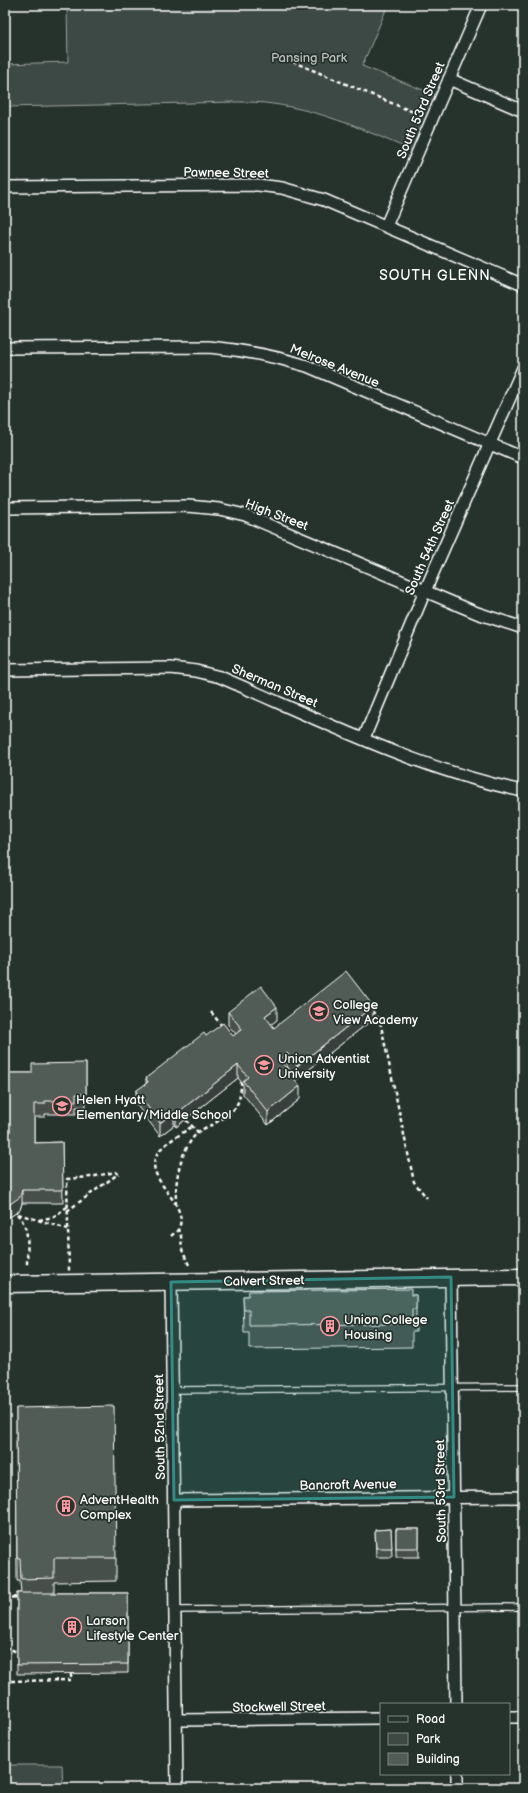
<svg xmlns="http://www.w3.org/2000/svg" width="528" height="1793" font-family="'Balsamiq Sans',sans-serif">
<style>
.green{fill:#3e4944;stroke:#9ea4a2}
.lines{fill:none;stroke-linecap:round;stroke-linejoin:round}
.lane-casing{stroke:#fff;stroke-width:8}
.street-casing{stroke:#fff;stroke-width:14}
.secondary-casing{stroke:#fff;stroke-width:19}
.path{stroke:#fff;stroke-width:2.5;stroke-dasharray:4 3;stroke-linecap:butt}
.lane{stroke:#26332d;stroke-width:5.5}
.street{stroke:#26332d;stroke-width:11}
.secondary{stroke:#26332d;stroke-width:16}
.wall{fill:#464f4b;stroke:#fff}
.shaded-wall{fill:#39403d;stroke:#fff}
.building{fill:#515c57;stroke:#fff}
.marked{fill:#338b84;fill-opacity:0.2;stroke:#338b84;stroke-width:3;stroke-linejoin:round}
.labels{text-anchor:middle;stroke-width:3.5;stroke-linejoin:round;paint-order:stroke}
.park-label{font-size:13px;fill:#bbbfbe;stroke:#26332d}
.street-label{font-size:13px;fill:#fff;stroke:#26332d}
.poi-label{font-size:13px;fill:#fff;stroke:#26332d;text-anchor:start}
.neighbourhood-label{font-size:14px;letter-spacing:1px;fill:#fff;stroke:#26332d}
</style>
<rect width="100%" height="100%" fill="#26332d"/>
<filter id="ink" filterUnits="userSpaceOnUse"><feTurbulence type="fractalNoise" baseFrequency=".025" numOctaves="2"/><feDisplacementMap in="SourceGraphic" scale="8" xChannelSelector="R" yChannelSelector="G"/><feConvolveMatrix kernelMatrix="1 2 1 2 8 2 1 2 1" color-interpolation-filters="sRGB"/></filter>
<g filter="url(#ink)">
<!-- green -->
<g class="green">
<path d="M67,5H388L362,66L441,97L417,153C370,132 324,111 273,104C261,102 248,102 236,102L5,107V64L68,62Z"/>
<polygon points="5,1765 62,1765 63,1788 5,1788"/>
</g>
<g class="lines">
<defs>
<g id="lane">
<polyline points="173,1390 523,1387"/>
<polyline points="175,1610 523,1607"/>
</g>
<g id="street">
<polyline points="449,79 523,111"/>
<polyline points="5,187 258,185 282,188 324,200 523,285"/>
<polyline points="386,226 481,5"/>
<path d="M5,348L209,347C243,350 274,356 307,366L523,458"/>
<polyline points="5,508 188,506 219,509 245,515 477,613 523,628"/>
<path d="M5,670L171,668L196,671L220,677C318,719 419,770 523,791"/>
<polyline points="364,738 425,591 523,368"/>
<polyline points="451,1277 456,1704"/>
<polyline points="171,1282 177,1788"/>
<polyline points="174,1500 523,1497"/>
<polyline points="509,1717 523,1717"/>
<polyline points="177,1720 381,1718"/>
<polyline points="457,1774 457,1788"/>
</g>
<polyline id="secondary" points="5,1284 523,1277"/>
</defs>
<!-- lane casing -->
<use href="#lane" class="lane-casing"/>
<!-- street casing -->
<use href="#street" class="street-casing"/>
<!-- secondary casing -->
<use href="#secondary" class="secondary-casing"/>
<!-- path -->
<g class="path">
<polyline points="286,59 418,114"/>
<polyline points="372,1011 380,1021 414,1182 427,1198"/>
<polyline points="211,1012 222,1026"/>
<polyline points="186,1120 198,1132"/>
<path d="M176,1205C175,1180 179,1153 197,1133C201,1129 208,1127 213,1124C234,1113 241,1106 241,1082"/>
<polyline points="67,1211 118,1174 116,1172 90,1177 67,1179 69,1271"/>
<path d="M17,1214C31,1228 27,1247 27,1266"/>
<polyline points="18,1214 68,1229"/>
<polyline points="39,1220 53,1217 67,1207"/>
<polyline points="171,1236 178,1230"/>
<path d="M189,1265L182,1250L181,1236L178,1230C193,1202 138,1179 159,1151C165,1143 183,1133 191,1127"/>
<polyline points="5,1598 20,1597"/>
<polyline points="5,1647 17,1652"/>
<polyline points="5,1677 9,1681"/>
<polyline points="5,1684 9,1681 71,1680 71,1673"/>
<polyline points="5,1729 6,1731"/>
</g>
<!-- lane -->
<use href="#lane" class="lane"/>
<!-- street -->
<use href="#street" class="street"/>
<!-- secondary -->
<use href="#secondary" class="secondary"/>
</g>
<!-- wall -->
<g class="wall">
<polygon points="228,1012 277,1020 271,1024 274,1028 373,1019 297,1079 287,1066 286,1067 300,1099 268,1125 243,1094 243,1084 238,1078 176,1127 174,1125 160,1136 136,1104 136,1091 146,1084 146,1078 206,1036 233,1036 236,1034 228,1025"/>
<polygon points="86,1063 86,1107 76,1107 76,1114 45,1114 45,1117 34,1117 34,1143 62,1142 63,1203 22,1203 20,1210 10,1217 5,1218 5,1073 32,1073"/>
<polygon points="416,1295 416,1332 412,1332 412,1347 249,1349 249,1333 244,1333 243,1296"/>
<polygon points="16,1408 116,1558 116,1581 54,1582 54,1593 128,1593 128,1673 17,1674 17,1593 21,1593 20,1581 17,1581"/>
<polygon points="391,1529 392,1557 376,1557 375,1530"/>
<rect x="396" y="1529" width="23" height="28"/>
</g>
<!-- shaded-wall -->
<g class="shaded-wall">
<polygon points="373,1006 373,1019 297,1079 297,1066"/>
<polygon points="277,1007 277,1020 265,1029 265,1016"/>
<polygon points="287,1053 287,1066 279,1072 279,1059"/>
<polygon points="238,1065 238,1078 176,1127 176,1114"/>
<polygon points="300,1086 300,1099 268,1125 268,1112"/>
<polygon points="174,1112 174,1125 160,1136 160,1123"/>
<polygon points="22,1190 22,1203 20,1210 10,1217 10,1204"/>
</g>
<!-- building -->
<g class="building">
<polygon points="346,971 373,1006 297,1066 287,1053 279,1059 300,1086 268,1112 243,1081 248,1077 238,1065 176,1114 174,1112 160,1123 136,1091 148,1082 146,1078 204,1033 206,1036 223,1023 233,1036 242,1029 228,1012 261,986 277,1007 265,1016 274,1028"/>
<polygon points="86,1063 86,1094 76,1094 76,1101 45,1101 45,1104 34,1104 34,1143 62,1142 63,1190 22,1190 20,1197 10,1204 5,1205 5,1073 32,1073 32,1064"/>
<polygon points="411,1289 411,1295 416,1295 416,1309 412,1309 412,1324 249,1325 249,1310 244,1310 243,1296 248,1296 249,1291"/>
<polygon points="114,1406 116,1558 54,1558 54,1578 21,1579 20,1558 17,1558 16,1408"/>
<polygon points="391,1529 392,1548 376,1548 375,1530"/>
<rect x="396" y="1529" width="23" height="19"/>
<polygon points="17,1593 128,1593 128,1664 17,1665"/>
</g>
</g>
<!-- marked area -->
<path class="marked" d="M451,1277L454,1497L174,1500L171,1282Z"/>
<!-- icons -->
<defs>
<symbol id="school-ring" viewBox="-11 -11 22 22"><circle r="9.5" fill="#26332d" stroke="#ff9aa2" stroke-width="1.5"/><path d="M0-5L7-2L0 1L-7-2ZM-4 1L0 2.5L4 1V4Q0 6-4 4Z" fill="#ff9aa2"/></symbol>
<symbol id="university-ring" viewBox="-11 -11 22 22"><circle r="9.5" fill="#26332d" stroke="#ff9aa2" stroke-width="1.5"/><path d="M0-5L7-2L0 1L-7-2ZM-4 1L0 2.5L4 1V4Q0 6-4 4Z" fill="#ff9aa2"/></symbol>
<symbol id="building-ring" viewBox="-11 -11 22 22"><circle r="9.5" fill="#26332d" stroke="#ff9aa2" stroke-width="1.5"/><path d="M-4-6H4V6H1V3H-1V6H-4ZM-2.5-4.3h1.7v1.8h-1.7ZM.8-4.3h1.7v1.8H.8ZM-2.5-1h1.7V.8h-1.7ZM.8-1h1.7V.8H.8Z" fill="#ff9aa2"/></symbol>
</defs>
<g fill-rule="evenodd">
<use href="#school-ring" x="308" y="1000" width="22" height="22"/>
<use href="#university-ring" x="253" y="1054" width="22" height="22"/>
<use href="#school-ring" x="51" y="1095" width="22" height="22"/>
<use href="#building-ring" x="319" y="1315" width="22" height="22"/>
<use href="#building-ring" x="55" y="1495" width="22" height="22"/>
<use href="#building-ring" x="61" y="1616" width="22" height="22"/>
</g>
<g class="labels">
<!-- park labels -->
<g class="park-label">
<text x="309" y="62">Pansing Park</text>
</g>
<!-- street labels -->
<g class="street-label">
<text transform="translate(420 110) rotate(-67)" y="5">South 53rd Street</text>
<text transform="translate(226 172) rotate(1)" y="5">Pawnee Street</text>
<text transform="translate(335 365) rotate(22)" y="5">Melrose Avenue</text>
<text transform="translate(277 514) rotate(21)" y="5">High Street</text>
<text transform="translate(429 547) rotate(-66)" y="5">South 54th Street</text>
<text transform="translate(275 685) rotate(23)" y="5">Sherman Street</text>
<text transform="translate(264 1280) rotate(-1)" y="5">Calvert Street</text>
<text transform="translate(159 1427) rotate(-91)" y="5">South 52nd Street</text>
<text transform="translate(348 1484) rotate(-1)" y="5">Bancroft Avenue</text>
<text transform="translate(440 1491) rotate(-91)" y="5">South 53rd Street</text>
<text transform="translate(279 1706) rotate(-1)" y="5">Stockwell Street</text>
</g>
<!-- poi labels -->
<g class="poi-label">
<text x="333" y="1009">College<tspan x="333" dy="15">View Academy</tspan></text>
<text x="278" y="1063">Union Adventist<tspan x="278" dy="15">University</tspan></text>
<text x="76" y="1104">Helen Hyatt<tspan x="76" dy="15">Elementary/Middle School</tspan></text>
<text x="344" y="1324">Union College<tspan x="344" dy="15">Housing</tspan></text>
<text x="80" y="1504">AdventHealth<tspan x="80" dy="15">Complex</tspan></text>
<text x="86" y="1625">Larson<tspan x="86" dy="15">Lifestyle Center</tspan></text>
</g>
<!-- neighbourhood labels -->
<g class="neighbourhood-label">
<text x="435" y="280">SOUTH GLENN</text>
</g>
</g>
<!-- margin -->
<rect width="528" height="1793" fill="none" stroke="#26332d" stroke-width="20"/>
<rect x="10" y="10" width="508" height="1773" fill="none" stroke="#fff" stroke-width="1.5" filter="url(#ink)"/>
<!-- legend -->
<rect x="380" y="1703" width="130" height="72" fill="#26332d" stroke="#7d8581"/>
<rect x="388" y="1716" width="20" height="6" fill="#26332d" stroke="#7d8581"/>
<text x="416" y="1723" font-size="12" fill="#ffffff">Road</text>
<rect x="388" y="1733" width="20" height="12" fill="#3e4944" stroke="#7d8581"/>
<text x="416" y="1743" font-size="12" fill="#ffffff">Park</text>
<rect x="388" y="1753" width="20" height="12" fill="#515c57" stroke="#7d8581"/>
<text x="416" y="1763" font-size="12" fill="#ffffff">Building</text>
</svg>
